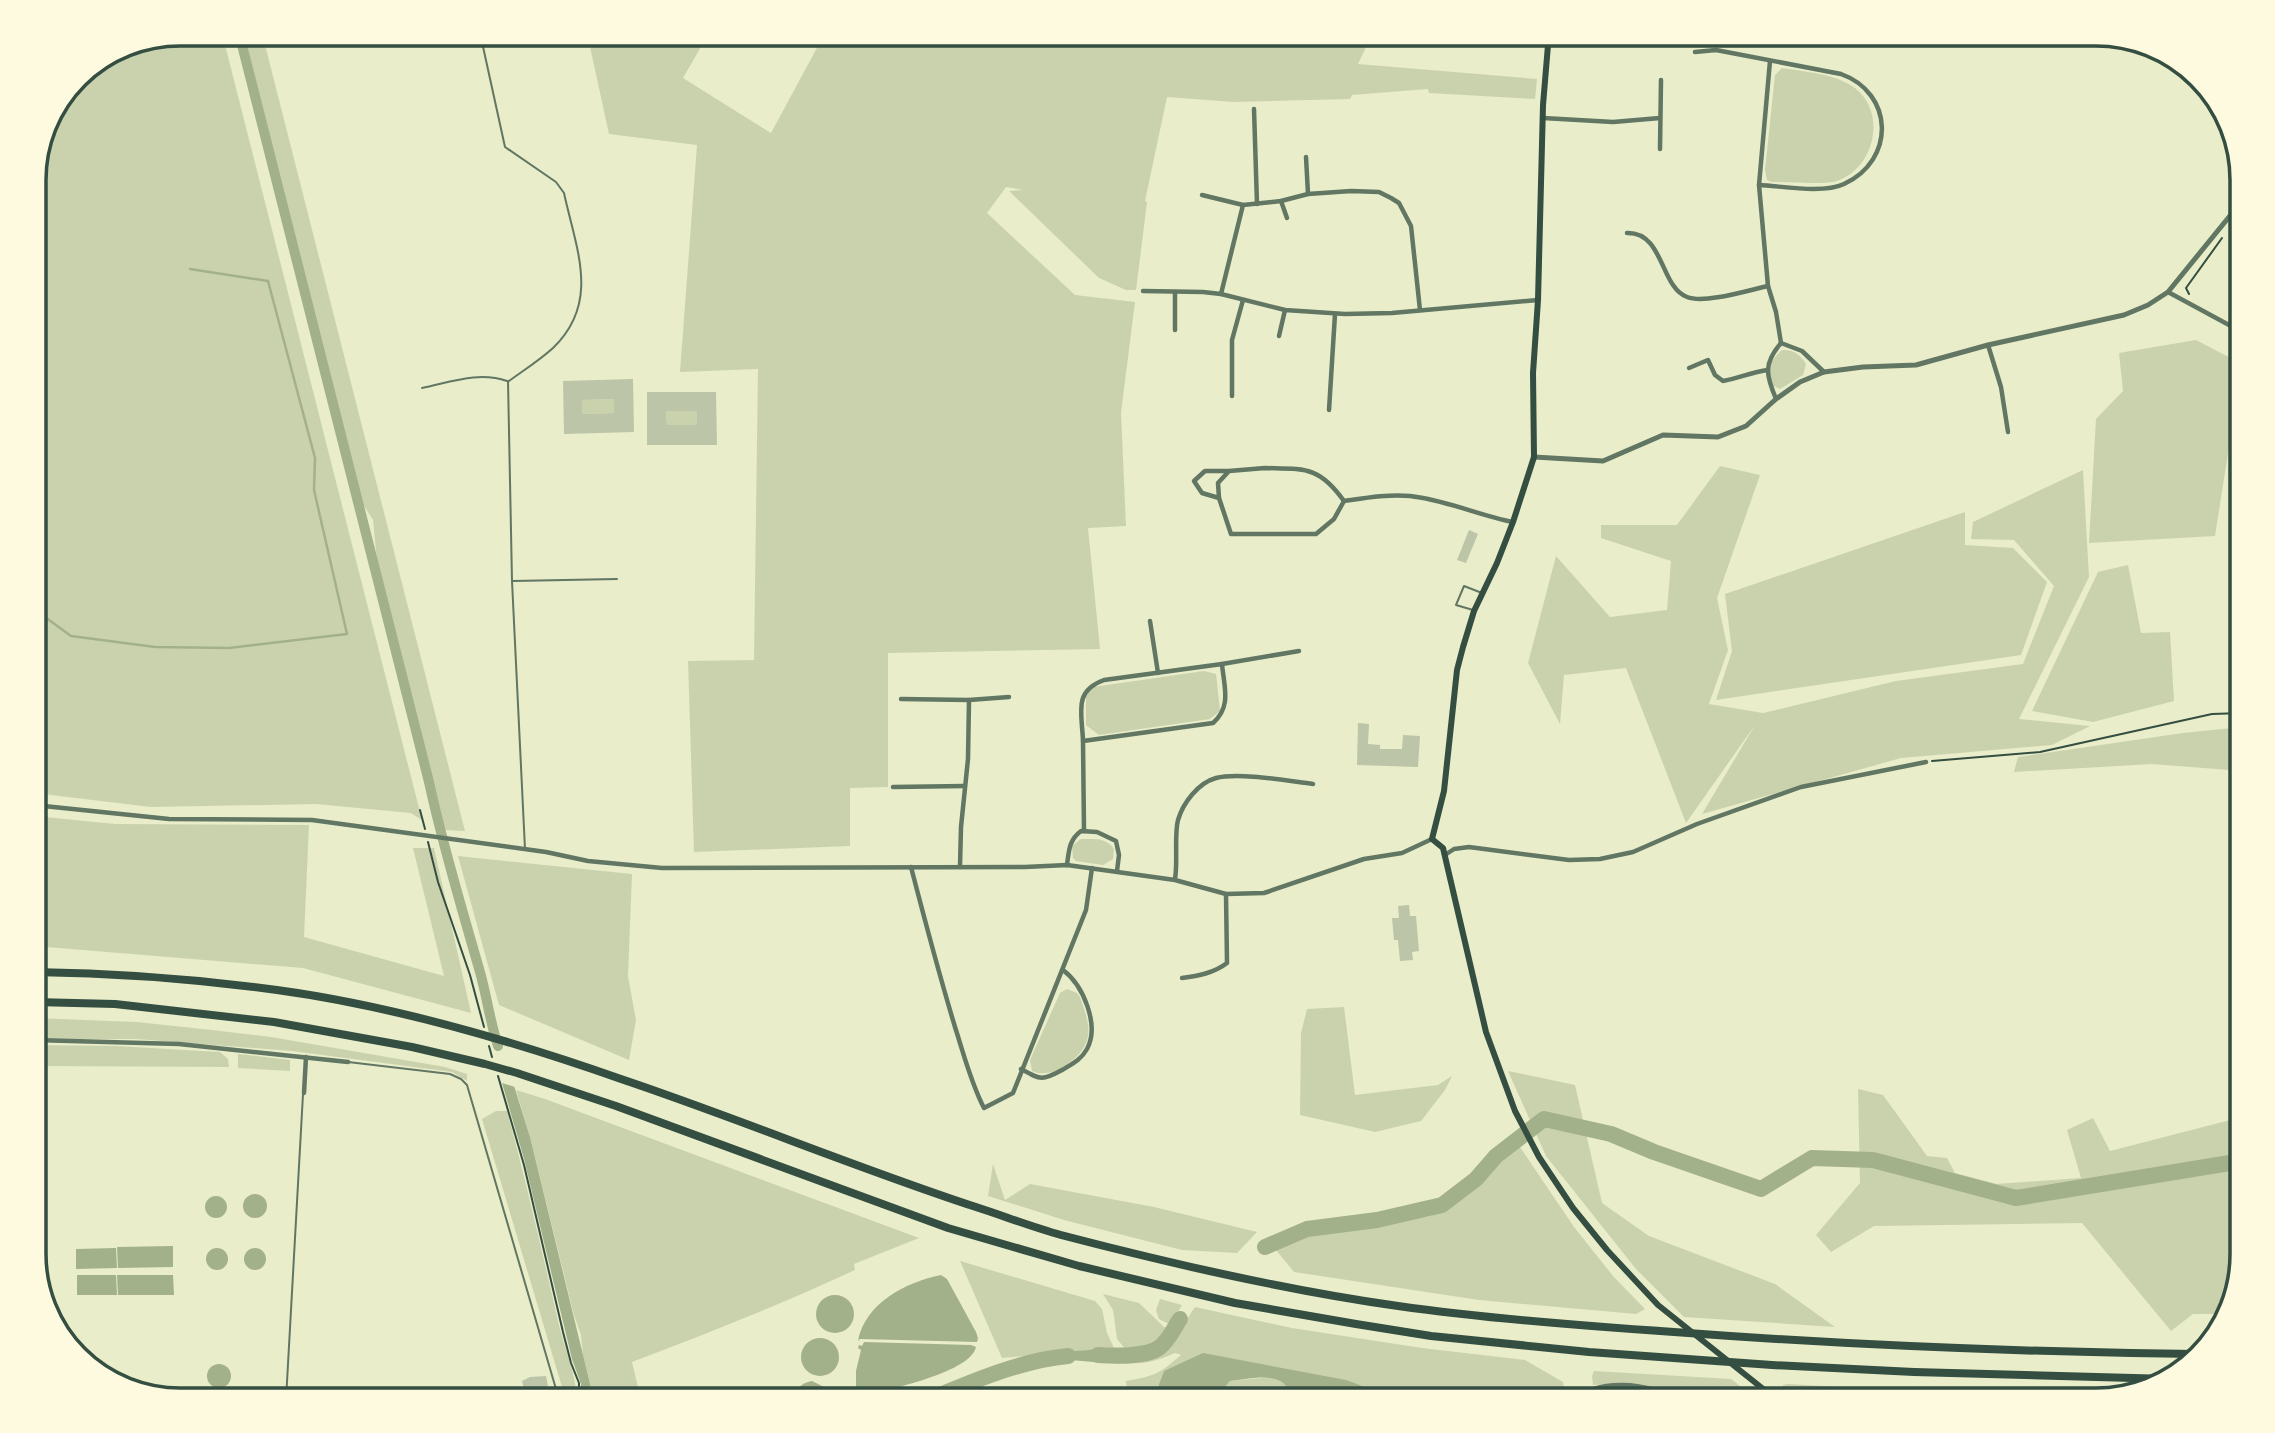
<svg xmlns="http://www.w3.org/2000/svg" width="2275" height="1433" font-family="Karla,sans-serif">
<style>
.green{fill:#cad2ad}
.water{fill:#a3b18a}
.pier{fill:#e9edc9}
.lines{fill:none;stroke-linecap:round;stroke-linejoin:round}
.stream{stroke:#a3b18a;stroke-width:2.5}
.canal{stroke:#a3b18a;stroke-width:10}
.river{stroke:#a3b18a;stroke-width:16}
.building{fill:#bcc5a7;fill-rule:evenodd}
.path{stroke:#344e41;stroke-width:2}
.service{stroke:#617663;stroke-width:2}
.minor{stroke:#617663;stroke-width:4.5}
.tertiary{stroke:#617663;stroke-width:5}
.secondary{stroke:#344e41;stroke-width:6}
.motorway{stroke:#344e41;stroke-width:8}
.rim{fill:none;stroke:#344e41;stroke-width:3.5}
</style>
<rect width="100%" height="100%" fill="#e9edc9"/>
<!-- green -->
<g class="green">
<polygon points="180,33 222,33 422,820 411,813 316,804 151,807 34,793 34,171 45,123 76,76 124,44"/>
<polygon points="244,33 262,33 465,831 443,830 377,561 373,520 361,501"/>
<polygon points="587,33 709,33 683,78 771,133 825,33 1369,33 1368,43 1358,64 1537,79 1535,99 1429,93 1428,89 1352,95 1350,99 1234,102 1167,97 1145,201 1147,202 1136,290 1126,290 1099,278 1009,191 1023,190 1006,187 987,213 1075,295 1135,302 1121,413 1126,526 1088,528 1100,649 888,653 888,787 850,788 850,846 694,852 688,661 754,660 758,369 680,372 697,145 609,134"/>
<path d="M1782,68C1806,72 1834,73 1855,88C1887,113 1875,168 1837,181C1825,185 1787,182 1772,182L1767,180L1765,170L1775,75Z"/>
<polygon points="2196,340 2242,364 2215,536 2089,543 2096,419 2123,391 2119,353"/>
<path d="M1782,350C1793,349 1801,355 1806,364L1803,375L1780,389L1772,385C1768,366 1768,363 1782,350Z"/>
<polygon points="614,399 614,413 582,414 582,400"/>
<polygon points="666,411 697,411 697,425 667,425"/>
<polygon points="1720,466 1760,475 1717,598 1728,650 1709,704 1763,713 1896,681 2023,664 2054,586 2014,540 1971,539 1973,522 2083,470 2089,577 2019,719 2090,726 2052,745 1901,758 1702,814 1755,725 1686,823 1626,668 1564,675 1560,724 1528,663 1556,556 1610,617 1667,610 1671,561 1601,538 1601,525 1677,525"/>
<polygon points="1965,512 1965,545 2013,548 2047,582 2021,655 1716,700 1732,651 1725,594"/>
<polygon points="2128,565 2141,633 2170,632 2174,701 2093,722 2032,711 2098,572"/>
<polygon points="1204,671 1216,674 1220,711 1210,719 1099,735 1086,725 1086,695 1093,687"/>
<polygon points="2242,727 2242,771 2152,764 2014,772 2018,757 2183,733"/>
<polygon points="34,816 115,824 309,825 304,937 444,976 413,848 434,848 471,1013 303,968 34,946"/>
<path d="M1081,839C1094,839 1106,837 1114,849L1113,859L1103,865L1076,861L1073,858L1072,846Z"/>
<polygon points="458,856 632,874 628,976 636,1020 629,1060 499,1005"/>
<path d="M1067,989L1077,993L1080,997C1084,1009 1090,1023 1088,1036C1085,1057 1052,1081 1032,1071L1030,1060L1060,993Z"/>
<polygon points="1344,1007 1355,1095 1438,1085 1452,1076 1445,1090 1421,1121 1375,1132 1300,1115 1301,1033 1307,1009"/>
<polygon points="34,1018 137,1022 212,1030 271,1037 445,1067 467,1074 467,1081 452,1072 292,1051 136,1039 34,1039"/>
<polygon points="34,1045 116,1046 220,1052 228,1059 229,1067 34,1066"/>
<polygon points="238,1054 290,1060 290,1071 238,1068"/>
<polygon points="1508,1071 1575,1085 1602,1203 1649,1236 1775,1284 1835,1327 1684,1317 1636,1269 1546,1156"/>
<polygon points="1858,1089 1883,1095 1927,1156 1947,1158 1955,1173 1997,1184 2081,1178 2067,1130 2093,1118 2110,1151 2242,1117 2242,1254 2224,1314 2193,1314 2171,1331 2082,1223 1874,1226 1831,1252 1816,1235 1860,1183"/>
<path d="M516,1090L545,1099L919,1238L854,1264L855,1270C782,1304 708,1333 632,1362L641,1400H594L583,1355L581,1335L574,1315L530,1137Z"/>
<path d="M496,1111H507C526,1181 542,1251 558,1321C564,1348 576,1373 577,1400H566L565,1397L482,1119Z"/>
<polygon points="1520,1147 1574,1227 1613,1276 1645,1309 1636,1314 1479,1300 1294,1272 1276,1250 1293,1237 1358,1224 1430,1216 1466,1196 1498,1160"/>
<polygon points="993,1164 1005,1200 1030,1184 1154,1207 1257,1232 1237,1253 1182,1250 1064,1220 988,1196"/>
<polygon points="960,1261 1095,1301 1102,1309 1107,1333 1114,1348 1002,1358"/>
<path d="M1103,1294L1139,1303L1164,1327L1170,1328C1160,1344 1145,1350 1126,1350L1117,1339L1113,1310Z"/>
<polygon points="1160,1299 1182,1305 1171,1325 1159,1319 1156,1310"/>
<path d="M1195,1307L1292,1328L1422,1348L1525,1360L1563,1382L1564,1388L1558,1400H1506L1505,1394C1491,1390 1471,1386 1456,1389C1439,1392 1420,1399 1402,1399C1386,1399 1363,1385 1346,1380L1164,1371L1153,1400H1128L1126,1381C1155,1376 1159,1374 1181,1355L1175,1353C1161,1359 1149,1364 1133,1363L1132,1360C1148,1357 1163,1354 1174,1342C1182,1334 1187,1317 1195,1307Z"/>
<polygon points="1594,1371 1731,1379 1758,1400 1683,1400 1679,1391 1671,1388 1663,1391 1631,1383 1593,1385 1592,1376"/>
<path d="M1271,1377C1284,1381 1290,1384 1289,1400H1214L1230,1381Z"/>
<polygon points="1788,1384 1897,1390 1913,1393 1919,1400 1795,1400 1782,1389 1783,1385"/>
</g>
<!-- water -->
<g class="water">
<polygon points="489,1038 500,1041 530,1137 594,1400 581,1400 581,1384 572,1359 524,1159"/>
<circle cx="255" cy="1206" r="12"/>
<circle cx="216" cy="1207" r="11"/>
<polygon points="173,1246 173,1267 118,1268 117,1247"/>
<circle cx="217" cy="1259" r="11"/>
<polygon points="116,1248 117,1268 76,1269 76,1249"/>
<circle cx="255" cy="1259" r="11"/>
<polygon points="77,1275 116,1275 117,1295 77,1295"/>
<polygon points="117,1275 173,1275 174,1295 118,1295"/>
<path d="M941,1275L947,1279L976,1332L978,1338L977,1342L860,1339L858,1341C865,1303 906,1282 941,1275Z"/>
<circle cx="835" cy="1314" r="19"/>
<path d="M1170,1328L1181,1330C1171,1351 1153,1355 1132,1360L1126,1350C1145,1350 1160,1344 1170,1328Z"/>
<circle cx="820" cy="1357" r="19"/>
<path d="M864,1342L971,1345L976,1347C970,1374 881,1391 856,1397V1371L861,1350L858,1348L859,1345L862,1346Z"/>
<polygon points="1114,1348 1122,1361 1105,1363 1047,1358 1063,1352"/>
<path d="M1203,1353L1346,1380C1363,1385 1386,1399 1402,1399C1420,1399 1439,1392 1456,1389C1471,1386 1491,1390 1505,1394L1506,1400H1289C1291,1368 1251,1379 1230,1381L1214,1400H1153L1164,1371Z"/>
<circle cx="219" cy="1376" r="12"/>
<path d="M812,1381L826,1388L831,1400H793C795,1389 801,1383 812,1381Z"/>
</g>
<!-- pier -->
<polygon class="pier" points="486,1039 504,1040 518,1088 499,1082"/>
<g class="lines">
<!-- stream -->
<polyline class="stream" points="34,609 71,636 155,647 229,648 347,634 314,490 315,458 268,281 190,269"/>
<!-- canal -->
<path class="canal" d="M239,33L429,782C443,847 462,909 480,972C487,997 490,1022 498,1046"/>
<!-- river -->
<g class="river">
<polyline points="1265,1247 1307,1229 1377,1220 1442,1205 1476,1179 1496,1156 1544,1119 1611,1134 1654,1152 1761,1189 1812,1158 1873,1160 2016,1198 2242,1161"/>
<path d="M1098,1355C1113,1356 1148,1357 1160,1347C1169,1340 1174,1328 1180,1319"/>
<path d="M928,1400C971,1382 1022,1360 1068,1356"/>
</g>
</g>
<!-- building -->
<g class="building">
<path d="M633,379L634,432L564,434L563,381ZM614,399V413L582,414V400Z"/>
<path d="M647,392H716L717,445H647ZM666,411H697V425H667Z"/>
<polygon points="1469,530 1478,534 1466,563 1457,560"/>
<polygon points="1358,723 1369,724 1368,744 1380,745 1380,749 1402,749 1403,735 1420,736 1418,767 1357,765"/>
<polygon points="1409,905 1410,916 1416,916 1419,951 1412,952 1413,960 1400,961 1398,940 1394,940 1392,918 1399,918 1398,906"/>
<polygon points="546,1376 548,1386 538,1390 539,1396 526,1398 522,1381 530,1377"/>
</g>
<g class="lines">
<!-- path -->
<g class="path">
<polyline points="2189,294 2186,288 2222,238"/>
<polyline points="1932,761 2040,752 2212,714 2242,713"/>
<polyline points="420,810 425,829"/>
<polyline points="428,842 438,882 470,975 484,1027"/>
<polyline points="489,1046 492,1057"/>
<polyline points="498,1076 524,1165 563,1332 571,1363 579,1383 579,1400"/>
</g>
<!-- service -->
<g class="service">
<path d="M480,33L505,147L556,182L564,193C576,249 601,302 553,348C540,360 524,370 509,381"/>
<polyline points="508,381 512,581 525,849"/>
<path d="M422,388C451,382 479,371 507,381"/>
<polyline points="513,581 617,579"/>
<polyline points="1473,610 1456,605 1464,586 1482,593"/>
<polyline points="348,1062 450,1074 461,1079 467,1085 556,1389 554,1395 542,1400"/>
<polyline points="286,1400 303,1094"/>
<polyline points="432,1400 471,1394 489,1400"/>
</g>
<!-- minor -->
<g class="minor">
<path d="M1695,52L1716,50L1841,74C1894,93 1896,160 1844,184C1823,194 1782,186 1759,185"/>
<polyline points="1770,61 1759,185 1768,286 1776,312 1781,343 1802,351 1824,372"/>
<polyline points="1254,109 1257,204"/>
<polyline points="1543,118 1613,122 1660,118"/>
<polyline points="1660,149 1661,80"/>
<polyline points="1306,157 1308,194"/>
<polyline points="1202,195 1243,205"/>
<polyline points="1281,201 1287,218"/>
<path d="M1627,233C1664,232 1660,287 1687,297C1705,304 1749,290 1768,286"/>
<polyline points="1143,291 1203,292 1221,294 1285,310 1345,314 1392,313 1538,300"/>
<polyline points="2168,292 2242,332"/>
<polyline points="1221,294 1243,205 1281,201 1308,194 1351,191 1379,192 1391,198 1399,203 1411,226 1420,310"/>
<polyline points="1175,330 1175,292"/>
<polyline points="1279,336 1285,310"/>
<polyline points="1988,345 2001,387 2008,432"/>
<path d="M1689,368L1708,360L1715,375L1723,381C1739,378 1752,372 1768,370"/>
<polyline points="1232,396 1232,340 1243,300"/>
<path d="M1776,399C1766,375 1763,364 1781,343"/>
<polyline points="1329,410 1335,314"/>
<path d="M1265,468C1305,469 1319,466 1344,501L1334,519L1316,534H1231L1219,498L1218,483L1229,471Z"/>
<polyline points="1219,498 1202,493 1194,481 1205,471 1228,471"/>
<path d="M1344,501C1365,498 1388,494 1410,496C1446,500 1478,515 1513,522"/>
<polyline points="1150,621 1158,673"/>
<path d="M1222,664C1224,687 1232,706 1213,723L1083,741C1082,713 1073,691 1104,680Z"/>
<polyline points="1222,664 1299,651"/>
<polyline points="901,699 969,700 1009,697"/>
<polyline points="1083,741 1084,831"/>
<polyline points="893,787 965,786"/>
<polyline points="34,805 169,819 312,820 546,852 588,861 662,868 1025,867 1067,865 1175,880 1226,894 1264,893 1364,859 1402,853 1432,839"/>
<polyline points="1445,855 1454,849 1469,847 1569,860 1600,859 1633,852 1697,824 1801,787 1926,762"/>
<path d="M1067,865C1069,850 1069,840 1081,831L1097,832L1116,841L1119,855L1117,871"/>
<polyline points="960,866 961,827 968,759 969,700"/>
<path d="M911,867C925,921 939,974 955,1027C964,1055 971,1083 984,1108L1013,1093L1086,910L1092,868"/>
<path d="M1175,879C1178,862 1174,835 1178,820C1183,803 1198,783 1216,778C1239,772 1288,781 1313,784"/>
<path d="M1182,978C1198,976 1214,973 1227,963L1226,894"/>
<polyline points="34,1040 179,1044 348,1062"/>
<path d="M1021,1069C1041,1080 1042,1081 1062,1070C1072,1064 1081,1060 1087,1049C1100,1025 1083,985 1063,970"/>
<polyline points="304,1093 306,1057"/>
<path d="M1573,1400C1597,1379 1649,1381 1674,1400"/>
</g>
<!-- tertiary -->
<polyline class="tertiary" points="1534,457 1603,461 1663,435 1718,437 1746,426 1776,399 1800,382 1824,372 1863,367 1916,365 1988,345 2124,315 2148,305 2168,292 2242,201"/>
<!-- secondary -->
<polyline class="secondary" points="1549,33 1543,105 1538,300 1533,373 1534,457 1513,522 1497,563 1474,611 1463,647 1457,670 1444,791 1432,839 1443,848 1486,1032 1515,1111 1539,1157 1573,1208 1607,1250 1658,1305 1777,1400"/>
<!-- motorway -->
<g class="motorway">
<path d="M34,972C115,973 196,979 277,990C394,1006 510,1040 621,1079C740,1119 857,1168 976,1207C1004,1216 1032,1227 1061,1235C1172,1264 1284,1290 1398,1306C1490,1319 1582,1326 1674,1332C1848,1345 2022,1352 2196,1354"/>
<polyline points="34,1002 115,1004 274,1022 412,1047 485,1064 517,1073 616,1106 948,1228 1079,1266 1235,1303 1356,1324 1431,1336 1589,1352 1772,1365 1914,1372 2170,1379"/>
</g>
</g>
<!-- crop -->
<path d="M0 0H2275V1433H0ZM180 46H2096A134 134 0 0 1 2230 180V1254A134 134 0 0 1 2096 1388H180A134 134 0 0 1 46 1254V180A134 134 0 0 1 180 46Z" fill="#fefae0" fill-rule="evenodd"/>
<path class="rim" d="M180 46H2096A134 134 0 0 1 2230 180V1254A134 134 0 0 1 2096 1388H180A134 134 0 0 1 46 1254V180A134 134 0 0 1 180 46Z"/>
</svg>
